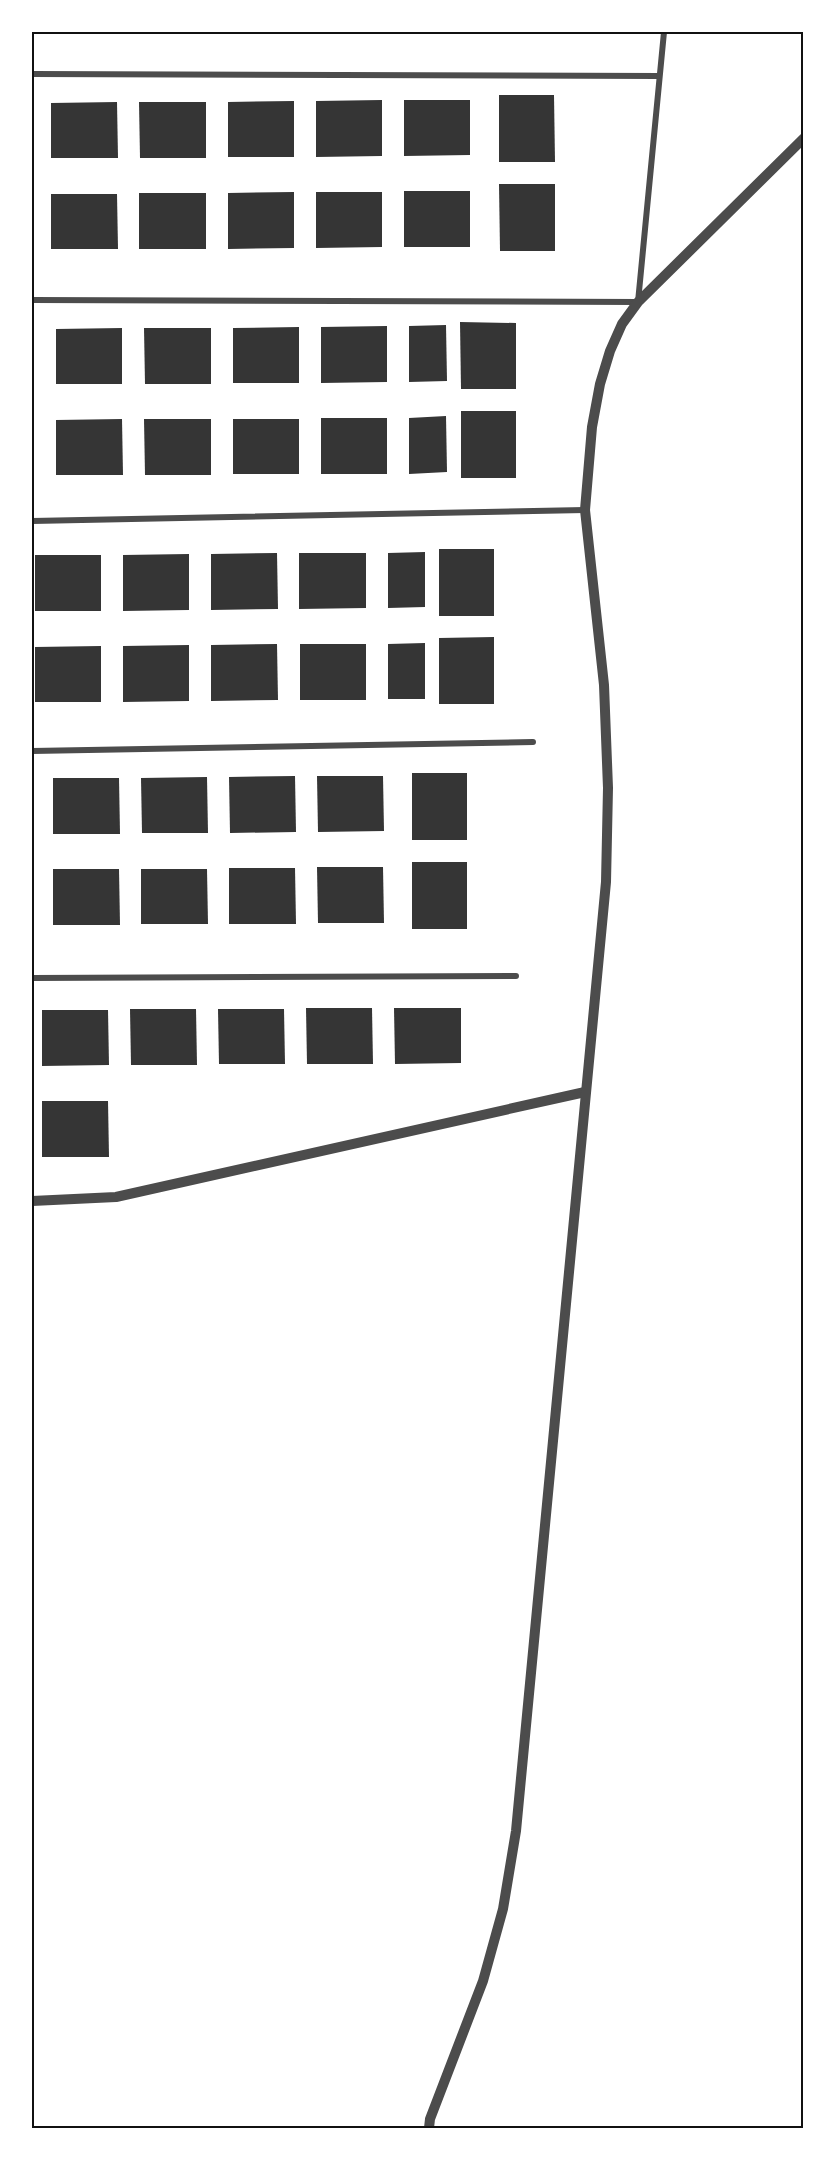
<svg xmlns="http://www.w3.org/2000/svg" width="835" height="2160" font-family="'Space Grotesk',sans-serif">
<style>
.building{fill:#353535}
.lines{fill:none;stroke-linecap:round;stroke-linejoin:round}
.minor{stroke:#4c4c4c;stroke-width:6}
.tertiary{stroke:#4c4c4c;stroke-width:10}
.neatline{fill:none;stroke:#111;stroke-width:2}
</style>
<rect width="100%" height="100%" fill="#fff"/>
<!-- building -->
<g class="building">
<polygon points="499,95 554,95 555,162 499,162"/>
<polygon points="382,100 382,156 316,157 316,101"/>
<polygon points="404,100 470,100 470,155 404,156"/>
<polygon points="294,101 294,157 228,157 228,102"/>
<polygon points="117,102 118,158 51,158 51,103"/>
<polygon points="139,102 206,102 206,158 140,158"/>
<polygon points="499,184 555,184 555,251 500,251"/>
<rect x="404" y="191" width="66" height="56"/>
<polygon points="294,192 294,248 228,249 228,193"/>
<polygon points="316,192 382,192 382,247 316,248"/>
<rect x="139" y="193" width="67" height="56"/>
<polygon points="51,194 117,194 118,249 51,249"/>
<polygon points="460,322 516,323 516,389 461,389"/>
<polygon points="446,325 447,381 409,382 409,326"/>
<polygon points="387,326 387,382 321,383 321,327"/>
<polygon points="299,327 299,383 233,383 233,328"/>
<polygon points="122,328 122,384 56,384 56,329"/>
<polygon points="144,328 211,328 211,384 145,384"/>
<rect x="32" y="329" width="2" height="55"/>
<rect x="461" y="411" width="55" height="67"/>
<polygon points="446,416 447,472 409,474 409,418"/>
<rect x="321" y="418" width="66" height="56"/>
<polygon points="122,419 123,475 56,475 56,420"/>
<polygon points="144,419 211,419 211,475 145,475"/>
<rect x="233" y="419" width="66" height="55"/>
<polygon points="32,420 34,420 34,475 32,476"/>
<rect x="439" y="549" width="55" height="67"/>
<polygon points="425,552 425,607 388,608 388,553"/>
<polygon points="277,553 278,609 211,610 211,554"/>
<polygon points="299,553 366,553 366,608 299,609"/>
<polygon points="189,554 189,610 123,611 123,555"/>
<rect x="35" y="555" width="66" height="56"/>
<polygon points="494,637 494,704 439,704 439,638"/>
<polygon points="425,643 425,699 388,699 388,644"/>
<polygon points="277,644 278,700 211,701 211,645"/>
<rect x="300" y="644" width="66" height="56"/>
<polygon points="189,645 189,701 123,702 123,646"/>
<polygon points="101,646 101,702 35,702 35,647"/>
<rect x="412" y="773" width="55" height="67"/>
<polygon points="295,776 296,832 230,833 229,777"/>
<polygon points="317,776 383,776 384,831 318,832"/>
<polygon points="207,777 208,833 142,833 141,778"/>
<polygon points="53,778 119,778 120,834 53,834"/>
<rect x="412" y="862" width="55" height="67"/>
<polygon points="317,867 383,867 384,923 318,923"/>
<polygon points="229,868 295,868 296,924 229,924"/>
<polygon points="53,869 119,869 120,925 53,925"/>
<polygon points="141,869 207,869 208,924 141,924"/>
<polygon points="306,1008 372,1008 373,1064 307,1064"/>
<polygon points="394,1008 461,1008 461,1063 395,1064"/>
<polygon points="130,1009 196,1009 197,1065 131,1065"/>
<polygon points="218,1009 284,1009 285,1064 219,1064"/>
<polygon points="42,1010 108,1010 109,1065 42,1066"/>
<polygon points="42,1101 108,1101 109,1157 42,1157"/>
</g>
<g class="lines">
<!-- minor -->
<g class="minor">
<polyline points="32,74 659,76"/>
<polyline points="32,300 638,302 664,32"/>
<polyline points="32,521 585,510"/>
<polyline points="32,751 533,742"/>
<polyline points="32,978 516,976"/>
</g>
<!-- tertiary -->
<g class="tertiary">
<polyline points="32,1201 116,1197 585,1092"/>
<polyline points="429,2128 430,2119 483,1981 503,1909 516,1831 606,882 608,788 604,685 585,510 592,427 600,384 610,351 622,324 638,302 804,138"/>
</g>
</g>
<!-- border -->
<rect width="835" height="2160" fill="none" stroke="#ffffff" stroke-width="66"/>
<rect x="33" y="33" width="769" height="2094" class="neatline"/>
</svg>
